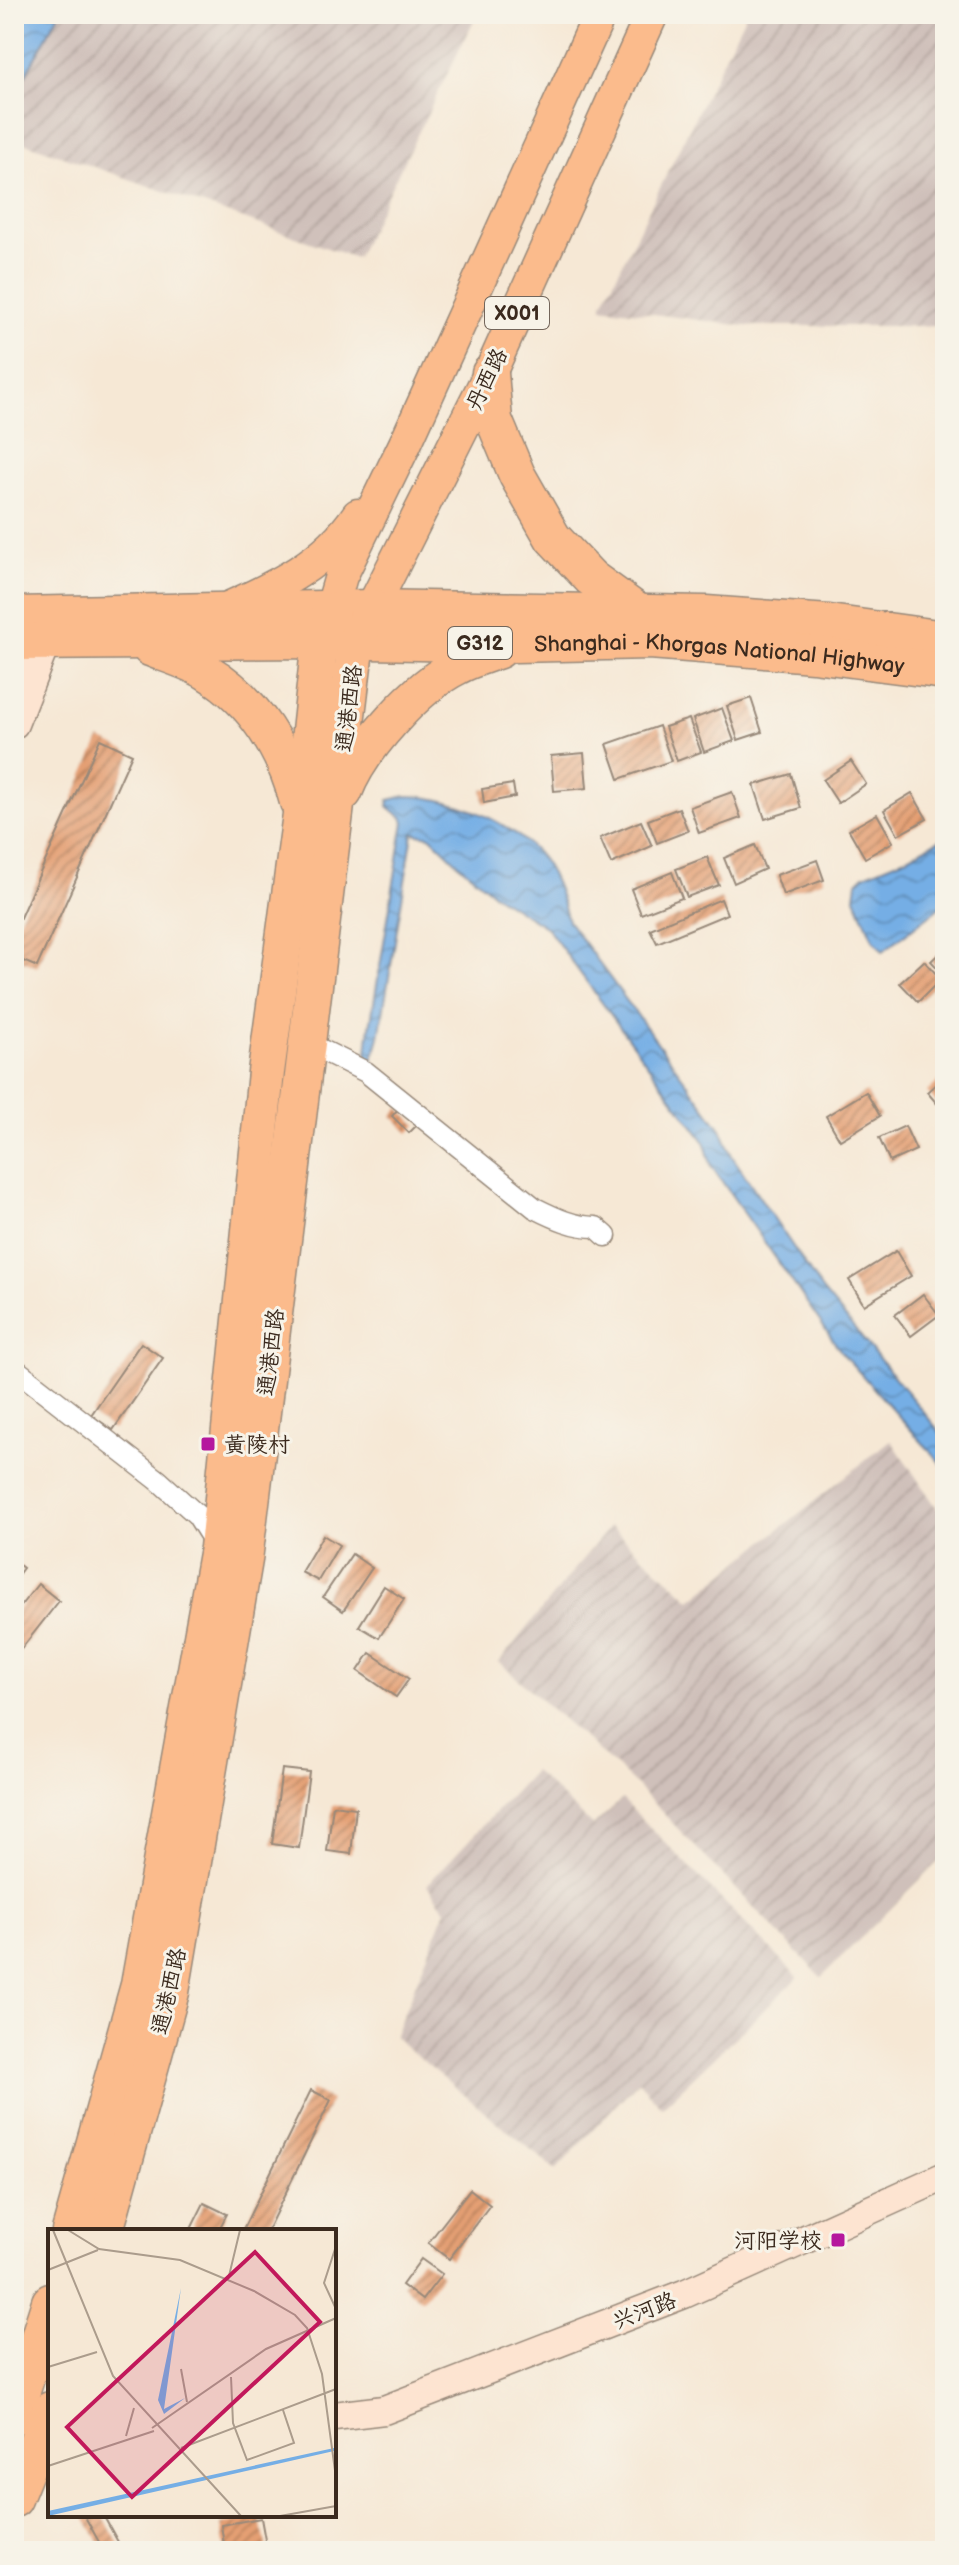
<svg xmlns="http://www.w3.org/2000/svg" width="959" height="2565" font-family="'Balsamiq Sans','LXGW WenKai TC',sans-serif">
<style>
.industrial{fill:url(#industrial-furrows)}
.water{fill:url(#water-waves);stroke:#586c82;stroke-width:2}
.building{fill:url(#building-hatch)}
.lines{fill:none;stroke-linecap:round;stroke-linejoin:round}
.street-casing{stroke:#98897a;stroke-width:23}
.secondary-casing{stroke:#98897a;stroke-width:31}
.primary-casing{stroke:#98897a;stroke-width:35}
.highway-casing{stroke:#98897a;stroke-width:39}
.street{stroke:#fff;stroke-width:20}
.secondary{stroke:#fde4d1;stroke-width:28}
.primary{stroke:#fbbb8c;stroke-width:32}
.highway{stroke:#fbbb8c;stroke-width:36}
.poi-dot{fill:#b5179e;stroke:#f7f3e8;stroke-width:3}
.labels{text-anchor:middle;stroke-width:6;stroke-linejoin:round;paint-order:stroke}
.shield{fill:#f7f3e8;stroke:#73665b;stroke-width:2}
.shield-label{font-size:20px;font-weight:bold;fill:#3b2a1e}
.street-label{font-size:22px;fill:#3b2a1e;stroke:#f7f3e8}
.poi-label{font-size:22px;fill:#3b2a1e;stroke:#f7f3e8;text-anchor:start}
.inset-road{fill:none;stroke:#ab9c8c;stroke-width:2}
.view{fill:#c2185b;fill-opacity:0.15;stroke:#c2185b;stroke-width:4}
.inset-edge{fill:none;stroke:#3b2a1e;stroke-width:4}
</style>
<defs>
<pattern id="industrial-furrows" width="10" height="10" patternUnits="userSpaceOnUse" patternTransform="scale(2)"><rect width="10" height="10" fill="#cfc0ba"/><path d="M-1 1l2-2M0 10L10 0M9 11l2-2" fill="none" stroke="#b3a59f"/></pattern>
<pattern id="water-waves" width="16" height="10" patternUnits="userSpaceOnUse" patternTransform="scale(2)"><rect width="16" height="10" fill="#75aee5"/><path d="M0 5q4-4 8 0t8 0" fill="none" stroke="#618eb9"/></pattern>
<pattern id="building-hatch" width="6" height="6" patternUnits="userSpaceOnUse" patternTransform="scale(2)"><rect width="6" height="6" fill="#e49f73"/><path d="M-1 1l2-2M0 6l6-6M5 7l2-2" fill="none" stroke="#ba825e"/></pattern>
</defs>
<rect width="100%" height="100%" fill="#f7f3e8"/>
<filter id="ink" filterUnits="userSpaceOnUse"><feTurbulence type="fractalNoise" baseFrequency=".0125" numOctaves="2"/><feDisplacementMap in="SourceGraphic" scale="16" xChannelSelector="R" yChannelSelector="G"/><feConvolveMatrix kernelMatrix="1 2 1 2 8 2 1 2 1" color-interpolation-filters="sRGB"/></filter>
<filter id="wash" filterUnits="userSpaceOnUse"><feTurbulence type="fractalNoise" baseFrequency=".006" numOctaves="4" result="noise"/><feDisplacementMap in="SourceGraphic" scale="32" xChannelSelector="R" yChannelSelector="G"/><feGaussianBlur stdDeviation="1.8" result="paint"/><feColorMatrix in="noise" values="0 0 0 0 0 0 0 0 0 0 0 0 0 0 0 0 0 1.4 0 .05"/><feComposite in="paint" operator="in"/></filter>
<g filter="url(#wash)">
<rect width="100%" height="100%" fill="#f6e8d5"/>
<!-- industrial -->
<g class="industrial">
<polygon points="14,14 477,14 356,258 14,139"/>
<polygon points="746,14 945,14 945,326 745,326 601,307"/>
<polygon points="891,1440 945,1520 945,1855 821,1977 632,1781 499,1662 610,1526 691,1600"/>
<polygon points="534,1771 593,1826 622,1799 798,1977 662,2107 638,2081 556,2170 394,2037 446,1910 427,1885"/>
</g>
<!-- water -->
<g class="water">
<polygon points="14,14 59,14 14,96"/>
<path d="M405,796C449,796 506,819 536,852C553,870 561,897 568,921L721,1129L732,1156L822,1290L945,1438V1468L842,1353L712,1167L704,1141L547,928L498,897L463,868L430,836L413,833L379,1037L371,1064L366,1062L369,1033L404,822L402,817L388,807L389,800Z"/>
<polygon points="945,837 945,903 883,951 873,939 855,897 857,882 864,875 910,856"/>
</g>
<g id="blocks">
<!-- building -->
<g class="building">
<polygon points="751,698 762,732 738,740 727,706"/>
<polygon points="722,708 734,741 704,752 693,719"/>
<polygon points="689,719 701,752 677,761 665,727"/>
<polygon points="659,726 671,761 619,779 607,744"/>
<polygon points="100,739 132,754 37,967 14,957 14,931"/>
<polygon points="584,753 587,788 554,791 551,756"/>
<polygon points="851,761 866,784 838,803 823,780"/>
<polygon points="791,774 801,808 765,819 754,785"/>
<polygon points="513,784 515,797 484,803 482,789"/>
<polygon points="732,792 741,818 699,833 690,807"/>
<polygon points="912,793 927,819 898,835 884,810"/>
<polygon points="679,808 688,831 657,843 648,820"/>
<polygon points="877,814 893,842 865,858 849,830"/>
<polygon points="641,821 652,846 611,864 600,838"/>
<polygon points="755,845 765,869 734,883 724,858"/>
<polygon points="707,857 719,885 687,897 676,869"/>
<polygon points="817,860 824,880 783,895 776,875"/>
<polygon points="672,872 682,898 641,914 631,889"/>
<polygon points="721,899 727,914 657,943 650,929"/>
<polygon points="945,948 945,976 931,961"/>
<polygon points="924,961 941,979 918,1002 900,983"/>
<polygon points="945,1076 945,1113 927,1092"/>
<polygon points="866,1092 880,1116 840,1140 826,1116"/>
<polygon points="399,1108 417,1125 409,1133 392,1116"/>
<polygon points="905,1126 916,1150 890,1162 879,1138"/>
<polygon points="896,1251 911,1276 864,1305 849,1280"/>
<polygon points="923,1294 939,1315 911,1336 895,1315"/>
<polygon points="141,1343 163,1358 113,1430 91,1415"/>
<polygon points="323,1535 339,1545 318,1581 301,1572"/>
<polygon points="352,1554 372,1568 343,1611 323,1597"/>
<polygon points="14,1561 23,1568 14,1580"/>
<polygon points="38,1584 59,1601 14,1658 14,1614"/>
<polygon points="384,1586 404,1599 379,1638 359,1626"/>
<polygon points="370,1653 409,1679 396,1697 358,1671"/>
<polygon points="282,1769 309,1772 299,1848 272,1844"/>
<polygon points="333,1805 356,1808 351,1854 327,1851"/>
<polygon points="311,2090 331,2100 267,2231 242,2231"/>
<polygon points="470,2189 490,2205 449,2259 428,2243"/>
<polygon points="204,2203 227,2214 218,2231 190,2231"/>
<polygon points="421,2259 442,2274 422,2300 402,2285"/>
<polygon points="84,2515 103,2515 123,2551 104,2551"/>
<polygon points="261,2518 267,2551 225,2551 221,2525"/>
</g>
</g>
</g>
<g filter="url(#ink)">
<use href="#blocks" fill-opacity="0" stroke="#98897a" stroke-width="2"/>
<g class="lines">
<defs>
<g id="street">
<path d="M306,1042L366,1072L535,1208C555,1218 574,1227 596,1227L606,1236"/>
<polyline points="14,1368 158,1480 197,1515 216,1545"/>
</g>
<g id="secondary">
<polyline points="14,724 47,640"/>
<polyline points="334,2416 384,2410 684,2294 945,2176"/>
</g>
<g id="primary">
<polyline points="372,608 490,373 652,14"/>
<path d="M226,609C276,587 326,563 358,515"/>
<polyline points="331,611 341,576 406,442 600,14"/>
</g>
<g id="highway">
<polyline points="490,373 494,420 517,475 553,538 591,578 642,615"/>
<polyline points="14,615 372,608 706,614 829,623 945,639"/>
<path id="s1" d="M14,642L320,640L516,644L650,641L813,654L945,671"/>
<path d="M150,648C168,655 190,661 207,672C254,700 285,751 298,802"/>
<path d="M344,792C360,749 417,686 458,666C471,659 486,655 499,650"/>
<polyline points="70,2231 139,1985 218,1548 266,1072 301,814 320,640 331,611"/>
<polyline points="105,2231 171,1992 244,1560 356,641 372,608"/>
<polyline points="14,2416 50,2302"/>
<polyline points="14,2499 50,2410"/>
</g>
</defs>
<!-- street casing -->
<use href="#street" class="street-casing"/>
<!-- secondary casing -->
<use href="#secondary" class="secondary-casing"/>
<!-- primary casing -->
<use href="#primary" class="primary-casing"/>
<!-- highway casing -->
<use href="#highway" class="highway-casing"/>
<!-- street -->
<use href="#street" class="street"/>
<!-- secondary -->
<use href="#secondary" class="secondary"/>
<!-- primary -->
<use href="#primary" class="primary"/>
<!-- highway -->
<use href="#highway" class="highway"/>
</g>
</g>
<!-- markers -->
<g class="poi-dot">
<rect x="200" y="1436" width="16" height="16" rx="4"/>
<rect x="830" y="2232" width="16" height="16" rx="4"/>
</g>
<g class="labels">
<!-- shield labels -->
<g class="shield">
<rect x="485" y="297" width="64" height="32" rx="6"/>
<rect x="448" y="627" width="64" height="32" rx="6"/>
</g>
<g class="shield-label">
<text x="517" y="320">X001</text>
<text x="480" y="650">G312</text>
</g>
<!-- street labels -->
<g class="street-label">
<text transform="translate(486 379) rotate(-64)" y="8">丹西路</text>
<text dy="8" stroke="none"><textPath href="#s1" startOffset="706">Shanghai - Khorgas National Highway</textPath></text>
<text transform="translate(348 708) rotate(-83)" y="8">通港西路</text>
<text transform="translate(270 1352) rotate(-83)" y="8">通港西路</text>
<text transform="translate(168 1991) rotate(-77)" y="8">通港西路</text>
<text transform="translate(644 2310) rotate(-21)" y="8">兴河路</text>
</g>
<!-- poi labels -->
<g class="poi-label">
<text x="224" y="1452">黄陵村</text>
<text x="822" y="2248" text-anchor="end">河阳学校</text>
</g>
</g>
<!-- overview -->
<g transform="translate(48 2229)">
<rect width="288" height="288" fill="#f6e8d5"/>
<path d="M133,59L116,180L137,169L116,185L110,171ZM288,213V227L286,222L0,287V282L286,219Z" fill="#75aee5"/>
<path class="inset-road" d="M5,1L65,147L193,287M20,1L51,20L132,31L206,62L247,86L259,99L274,145L288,249M288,17L276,54L288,80M0,41L50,21M180,51L192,1M0,138L49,123M133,140L139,173M183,148L185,194L199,231L246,214L235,181M0,167V195M104,199L218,120L288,89M78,207L86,179M133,219L288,160M0,237L106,202M232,287L288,277"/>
<path class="view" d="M207,23L272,93L84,268L19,198Z"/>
<rect width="288" height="288" class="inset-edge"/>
</g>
<!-- margin -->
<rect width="959" height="2565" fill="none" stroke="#f7f3e8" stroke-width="48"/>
</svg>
